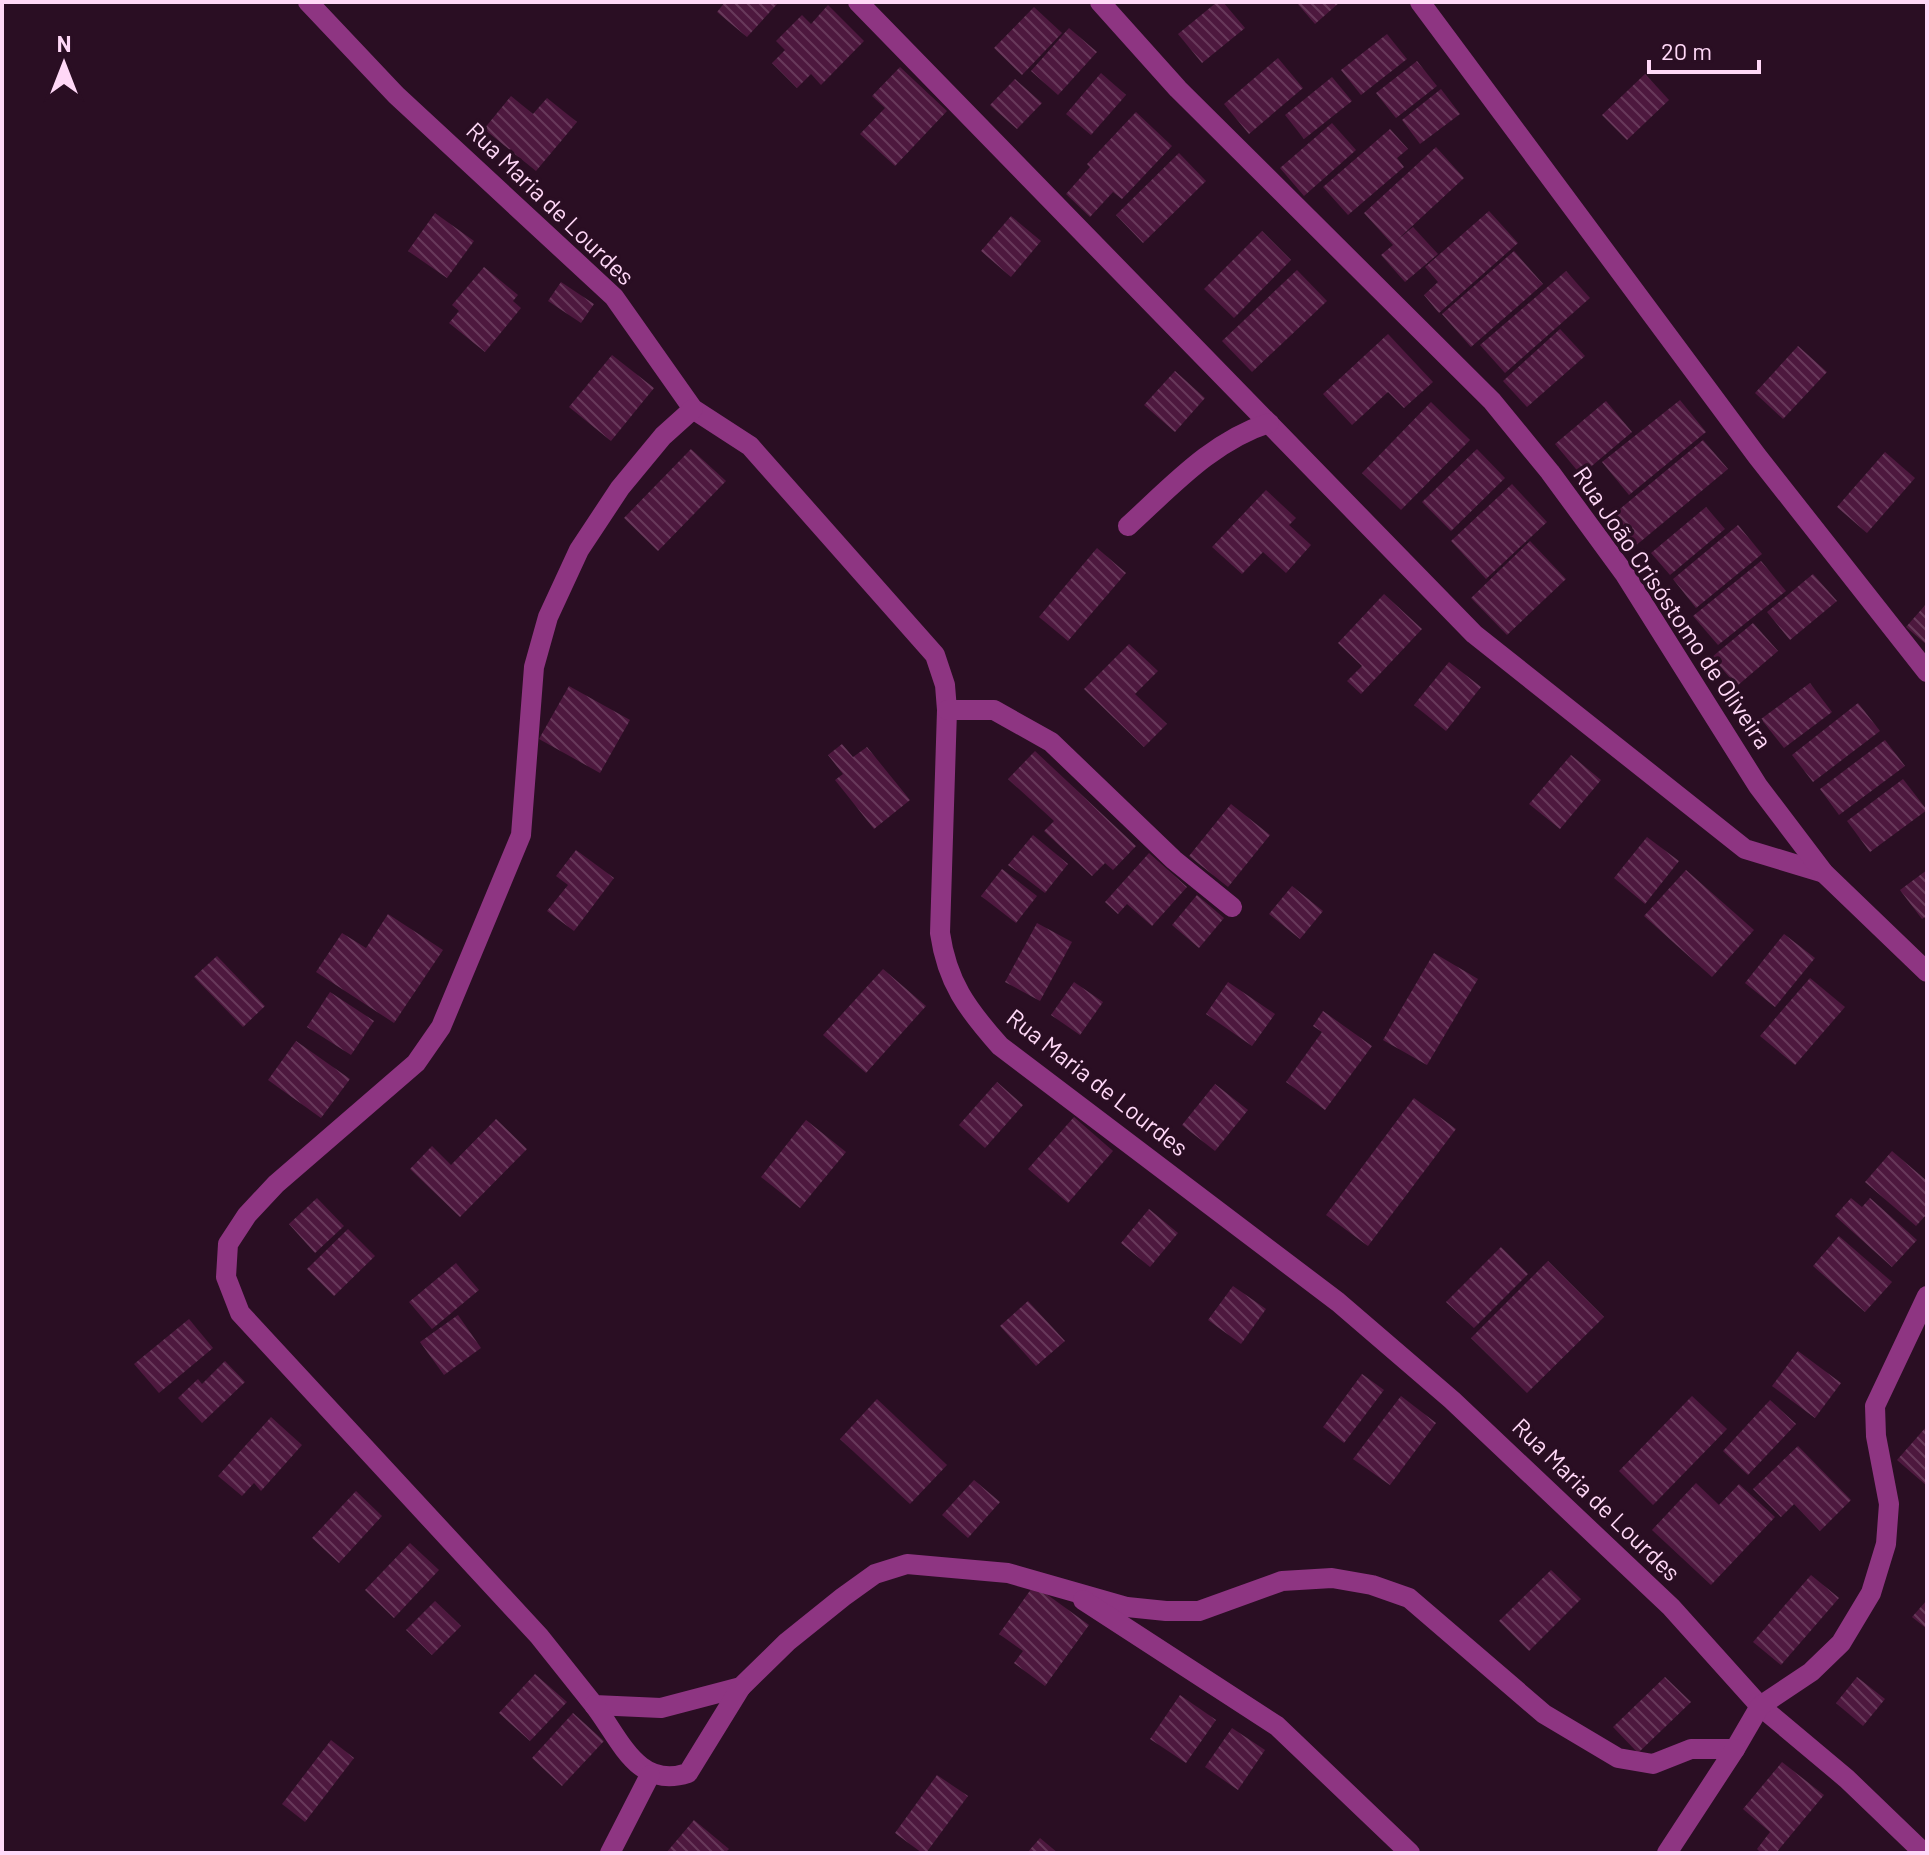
<svg xmlns="http://www.w3.org/2000/svg" width="1929" height="1855" font-family="Barlow,sans-serif">
<style>
.building{fill:url(#building-back-hatch)}
.lines{fill:none;stroke-linecap:round;stroke-linejoin:round}
.minor{stroke:#8e3582;stroke-width:20}
.labels{text-anchor:middle;stroke-width:7;stroke-linejoin:round;paint-order:stroke}
.street-label{font-size:24px;fill:#ffd8f7;stroke:#2a0e23}
</style>
<defs>
<pattern id="building-back-hatch" width="6" height="6" patternUnits="userSpaceOnUse" patternTransform="scale(2)"><rect width="6" height="6" fill="#4d183e"/><path d="M-1 5l2 2M0 0l6 6M5-1l2 2" fill="none" stroke="#68395b"/></pattern>
</defs>
<rect width="100%" height="100%" fill="#2a0e23"/>
<!-- building -->
<g class="building">
<polygon points="725,2 779,2 747,37 717,12"/>
<polygon points="1217,2 1223,2 1245,28 1202,63 1178,34"/>
<polygon points="1296,2 1340,2 1315,24"/>
<polygon points="828,5 864,41 821,85 811,74 797,88 772,63 785,50 776,41 802,15 811,24"/>
<polygon points="1034,7 1062,33 1022,75 994,48"/>
<polygon points="1069,28 1097,52 1058,95 1031,71"/>
<polygon points="1387,34 1407,59 1361,95 1341,70"/>
<polygon points="1278,58 1303,88 1249,134 1224,104"/>
<polygon points="1417,61 1437,86 1396,118 1376,93"/>
<polygon points="900,67 947,111 895,166 860,134 885,108 872,96"/>
<polygon points="1101,73 1126,95 1091,135 1066,114"/>
<polygon points="1645,74 1669,100 1627,140 1602,115"/>
<polygon points="1332,77 1352,101 1304,139 1285,115"/>
<polygon points="1015,79 1042,103 1017,129 990,105"/>
<polygon points="1441,89 1460,114 1420,144 1402,120"/>
<polygon points="511,96 533,114 547,98 577,122 536,171 484,129"/>
<polygon points="1136,112 1172,146 1122,199 1113,192 1090,217 1066,194 1090,167 1087,164"/>
<polygon points="1332,123 1356,150 1304,196 1280,168"/>
<polygon points="1390,129 1408,149 1397,158 1404,167 1348,215 1323,187"/>
<polygon points="1436,147 1464,178 1396,241 1413,227 1438,254 1405,282 1381,255 1393,245 1364,213"/>
<polygon points="1179,153 1206,181 1143,243 1116,215"/>
<polygon points="1489,211 1518,243 1439,313 1424,295 1438,282 1425,267"/>
<polygon points="435,213 474,241 447,278 408,251"/>
<polygon points="1011,216 1041,241 1011,277 981,251"/>
<polygon points="1262,231 1291,260 1234,318 1204,289"/>
<polygon points="1514,251 1543,284 1471,347 1442,314"/>
<polygon points="484,267 518,295 513,301 521,308 485,352 449,323 459,311 452,305"/>
<polygon points="1297,270 1327,301 1252,372 1222,341"/>
<polygon points="1566,271 1590,298 1505,373 1480,345"/>
<polygon points="561,282 594,304 581,323 548,301"/>
<polygon points="1560,329 1585,356 1527,407 1503,381"/>
<polygon points="1388,334 1433,382 1404,408 1388,392 1352,425 1323,394"/>
<polygon points="1798,346 1827,372 1783,419 1755,393"/>
<polygon points="612,355 654,388 611,441 569,407"/>
<polygon points="1175,371 1205,398 1175,432 1144,405"/>
<polygon points="1680,400 1706,432 1629,495 1602,462"/>
<polygon points="1606,401 1632,432 1581,475 1555,444"/>
<polygon points="1431,402 1470,440 1401,510 1362,473"/>
<polygon points="1703,440 1728,469 1634,547 1609,518"/>
<polygon points="691,449 726,481 658,551 624,518"/>
<polygon points="1477,449 1505,478 1451,531 1422,502"/>
<polygon points="1885,452 1915,478 1867,533 1837,507"/>
<polygon points="1512,484 1547,522 1486,579 1451,541"/>
<polygon points="1266,490 1296,518 1289,525 1311,545 1286,573 1263,552 1242,574 1212,547"/>
<polygon points="1706,507 1725,529 1670,575 1651,553"/>
<polygon points="1738,525 1762,554 1696,608 1673,579"/>
<polygon points="1530,541 1566,579 1507,635 1471,598"/>
<polygon points="1097,548 1126,573 1068,641 1039,617"/>
<polygon points="1761,561 1786,591 1718,645 1693,616"/>
<polygon points="1813,574 1837,601 1790,640 1767,612"/>
<polygon points="1384,594 1422,629 1361,694 1347,681 1362,666 1338,643"/>
<polygon points="1927,603 1927,645 1906,627"/>
<polygon points="1753,623 1778,651 1737,686 1712,657"/>
<polygon points="1129,644 1158,671 1135,694 1167,724 1144,747 1084,689"/>
<polygon points="1449,662 1481,687 1446,731 1414,705"/>
<polygon points="1810,683 1832,712 1784,748 1761,719"/>
<polygon points="569,686 630,720 600,773 539,739"/>
<polygon points="1858,703 1880,731 1813,782 1792,755"/>
<polygon points="1885,740 1905,766 1839,815 1820,789"/>
<polygon points="842,744 853,757 867,747 910,800 874,829 835,780 843,774 828,755"/>
<polygon points="1035,751 1136,846 1113,870 1105,863 1092,876 1044,831 1054,821 1008,779"/>
<polygon points="1571,755 1601,780 1560,829 1529,804"/>
<polygon points="1903,779 1927,810 1870,852 1847,821"/>
<polygon points="1231,804 1270,835 1228,887 1189,856"/>
<polygon points="1033,835 1068,864 1045,893 1008,865"/>
<polygon points="1647,837 1679,861 1645,904 1614,878"/>
<polygon points="576,850 614,878 574,931 547,911 568,885 556,876"/>
<polygon points="1149,853 1187,887 1152,926 1127,904 1118,914 1105,902"/>
<polygon points="1002,869 1037,896 1016,923 981,896"/>
<polygon points="1686,870 1754,930 1712,977 1644,916"/>
<polygon points="1927,870 1927,916 1922,919 1900,890"/>
<polygon points="1292,886 1323,911 1300,939 1269,914"/>
<polygon points="1197,895 1224,918 1199,948 1172,925"/>
<polygon points="388,914 443,950 394,1023 316,972 342,933 366,948"/>
<polygon points="1037,923 1072,942 1040,1001 1005,982"/>
<polygon points="1784,934 1815,958 1775,1007 1745,983"/>
<polygon points="1434,953 1478,979 1427,1065 1383,1040"/>
<polygon points="217,956 265,1006 243,1027 194,977"/>
<polygon points="883,969 926,1006 866,1073 823,1035"/>
<polygon points="1810,978 1845,1007 1795,1065 1760,1036"/>
<polygon points="1074,982 1103,1002 1080,1035 1051,1015"/>
<polygon points="1228,982 1275,1014 1252,1046 1206,1014"/>
<polygon points="330,992 374,1021 351,1055 307,1027"/>
<polygon points="1323,1011 1372,1046 1325,1110 1286,1082 1322,1032 1313,1026"/>
<polygon points="296,1041 350,1079 321,1118 268,1080"/>
<polygon points="997,1082 1023,1105 985,1148 959,1125"/>
<polygon points="1215,1084 1248,1110 1215,1151 1182,1125"/>
<polygon points="1414,1098 1456,1129 1368,1246 1326,1215"/>
<polygon points="1074,1117 1113,1151 1068,1203 1028,1169"/>
<polygon points="496,1119 527,1149 460,1217 410,1169 432,1146 451,1165"/>
<polygon points="806,1120 846,1152 800,1208 761,1177"/>
<polygon points="1892,1151 1927,1181 1927,1214 1916,1226 1865,1182"/>
<polygon points="317,1198 344,1226 315,1253 289,1224"/>
<polygon points="1851,1198 1862,1207 1870,1198 1917,1240 1892,1267 1835,1216"/>
<polygon points="1149,1209 1178,1233 1150,1267 1121,1243"/>
<polygon points="348,1229 375,1256 334,1296 307,1269"/>
<polygon points="1839,1236 1892,1282 1865,1312 1813,1266"/>
<polygon points="1501,1247 1528,1274 1474,1328 1446,1302"/>
<polygon points="1548,1261 1604,1317 1527,1393 1471,1338"/>
<polygon points="456,1263 479,1290 432,1329 409,1302"/>
<polygon points="1233,1286 1266,1309 1241,1344 1208,1320"/>
<polygon points="1028,1301 1065,1341 1036,1366 1000,1326"/>
<polygon points="458,1315 481,1348 444,1375 420,1342"/>
<polygon points="189,1319 213,1348 159,1393 134,1364"/>
<polygon points="1798,1351 1841,1383 1815,1418 1772,1386"/>
<polygon points="225,1361 245,1382 202,1423 178,1398 198,1379 202,1384"/>
<polygon points="1362,1374 1384,1390 1344,1443 1323,1427"/>
<polygon points="1401,1396 1436,1423 1390,1485 1353,1459"/>
<polygon points="1692,1396 1727,1429 1653,1505 1619,1471"/>
<polygon points="877,1399 947,1465 910,1504 840,1439"/>
<polygon points="1770,1400 1796,1424 1748,1475 1723,1451"/>
<polygon points="271,1417 302,1445 261,1491 254,1483 242,1496 218,1476"/>
<polygon points="1927,1426 1927,1486 1897,1460"/>
<polygon points="1798,1446 1851,1500 1820,1531 1794,1504 1781,1517 1753,1489"/>
<polygon points="974,1480 1000,1502 968,1538 942,1515"/>
<polygon points="1696,1483 1719,1505 1739,1484 1775,1517 1711,1585 1652,1530"/>
<polygon points="356,1491 382,1516 339,1563 312,1538"/>
<polygon points="410,1543 439,1570 394,1618 365,1590"/>
<polygon points="1551,1570 1581,1599 1529,1651 1499,1621"/>
<polygon points="1811,1575 1839,1598 1781,1665 1753,1642"/>
<polygon points="1034,1585 1089,1625 1045,1686 1014,1663 1023,1651 999,1634"/>
<polygon points="1927,1600 1927,1629 1912,1617"/>
<polygon points="435,1601 461,1626 432,1655 406,1630"/>
<polygon points="535,1674 567,1702 530,1741 499,1713"/>
<polygon points="1665,1677 1691,1702 1638,1753 1613,1727"/>
<polygon points="1857,1677 1885,1699 1863,1726 1836,1703"/>
<polygon points="1180,1695 1216,1720 1186,1763 1150,1739"/>
<polygon points="573,1713 604,1741 562,1786 532,1758"/>
<polygon points="1232,1728 1265,1750 1238,1790 1205,1767"/>
<polygon points="331,1740 354,1758 305,1822 282,1804"/>
<polygon points="1782,1762 1824,1795 1776,1853 1761,1853 1757,1849 1770,1832 1743,1809"/>
<polygon points="937,1775 968,1796 926,1853 922,1853 895,1833"/>
<polygon points="694,1820 729,1849 725,1853 666,1853"/>
<polygon points="1040,1838 1058,1853 1027,1853"/>
</g>
<g class="lines">
<!-- minor -->
<g class="minor">
<path d="M308,2L396,95L614,297L693,409L750,446L935,655L945,685L947,710L940,933C947,982 967,1009 1000,1046L1338,1302L1452,1400L1671,1607L1760,1706L1847,1779L1924,1853"/>
<polyline points="858,2 1474,634 1745,849 1824,873"/>
<polyline points="1100,2 1178,89 1492,401 1550,472 1624,573 1758,786 1824,873 1927,972"/>
<polyline points="1420,2 1757,456 1927,672"/>
<polyline points="693,409 663,436 620,488 579,550 548,617 534,667 521,835 441,1027 416,1063 276,1184 247,1215 228,1244 226,1277 240,1313 539,1636 594,1705 661,1708 741,1687 787,1642 843,1597 875,1574 907,1564 1008,1573 1127,1607 1166,1611 1199,1611 1282,1581 1332,1578 1372,1585 1409,1598 1544,1714 1618,1758 1653,1764 1691,1749 1735,1749 1760,1706 1811,1672 1841,1643 1871,1593 1886,1544 1889,1504 1876,1436 1875,1406 1927,1296"/>
<path d="M1128,526C1171,487 1212,441 1269,423"/>
<polyline points="947,710 994,710 1051,742 1174,860 1232,907"/>
<polyline points="1083,1600 1277,1726 1410,1853"/>
<path d="M594,1705C620,1738 637,1790 688,1773L741,1687"/>
<polyline points="610,1853 650,1775"/>
<polyline points="1667,1853 1735,1749"/>
</g>
</g>
<g class="labels">
<!-- street labels -->
<g class="street-label">
<text transform="translate(550 204) rotate(44)" y="8">Rua Maria de Lourdes</text>
<text transform="translate(1672 608) rotate(56)" y="8">Rua João Crisóstomo de Oliveira</text>
<text transform="translate(1097 1083) rotate(38)" y="8">Rua Maria de Lourdes</text>
<text transform="translate(1596 1500) rotate(44)" y="8">Rua Maria de Lourdes</text>
</g>
</g>
<!-- border -->
<rect width="1929" height="1855" fill="none" stroke="#ffd8f7" stroke-width="8"/>
<!-- north arrow -->
<g transform="translate(64 64)" stroke="#2a0e23" stroke-width="6" paint-order="stroke">
<path d="M0-6L14 30L0 20L-14 30Z" fill="#ffd8f7"/>
<text y="-12" font-size="22" font-weight="bold" text-anchor="middle" fill="#ffd8f7">N</text>
</g>
<!-- scale -->
<path d="M1649 60v12h110v-12" fill="none" stroke="#ffd8f7" stroke-width="4"/>
<text x="1661" y="60" font-size="24" fill="#ffd8f7" stroke="#2a0e23" stroke-width="6" paint-order="stroke">20 m</text>
</svg>
